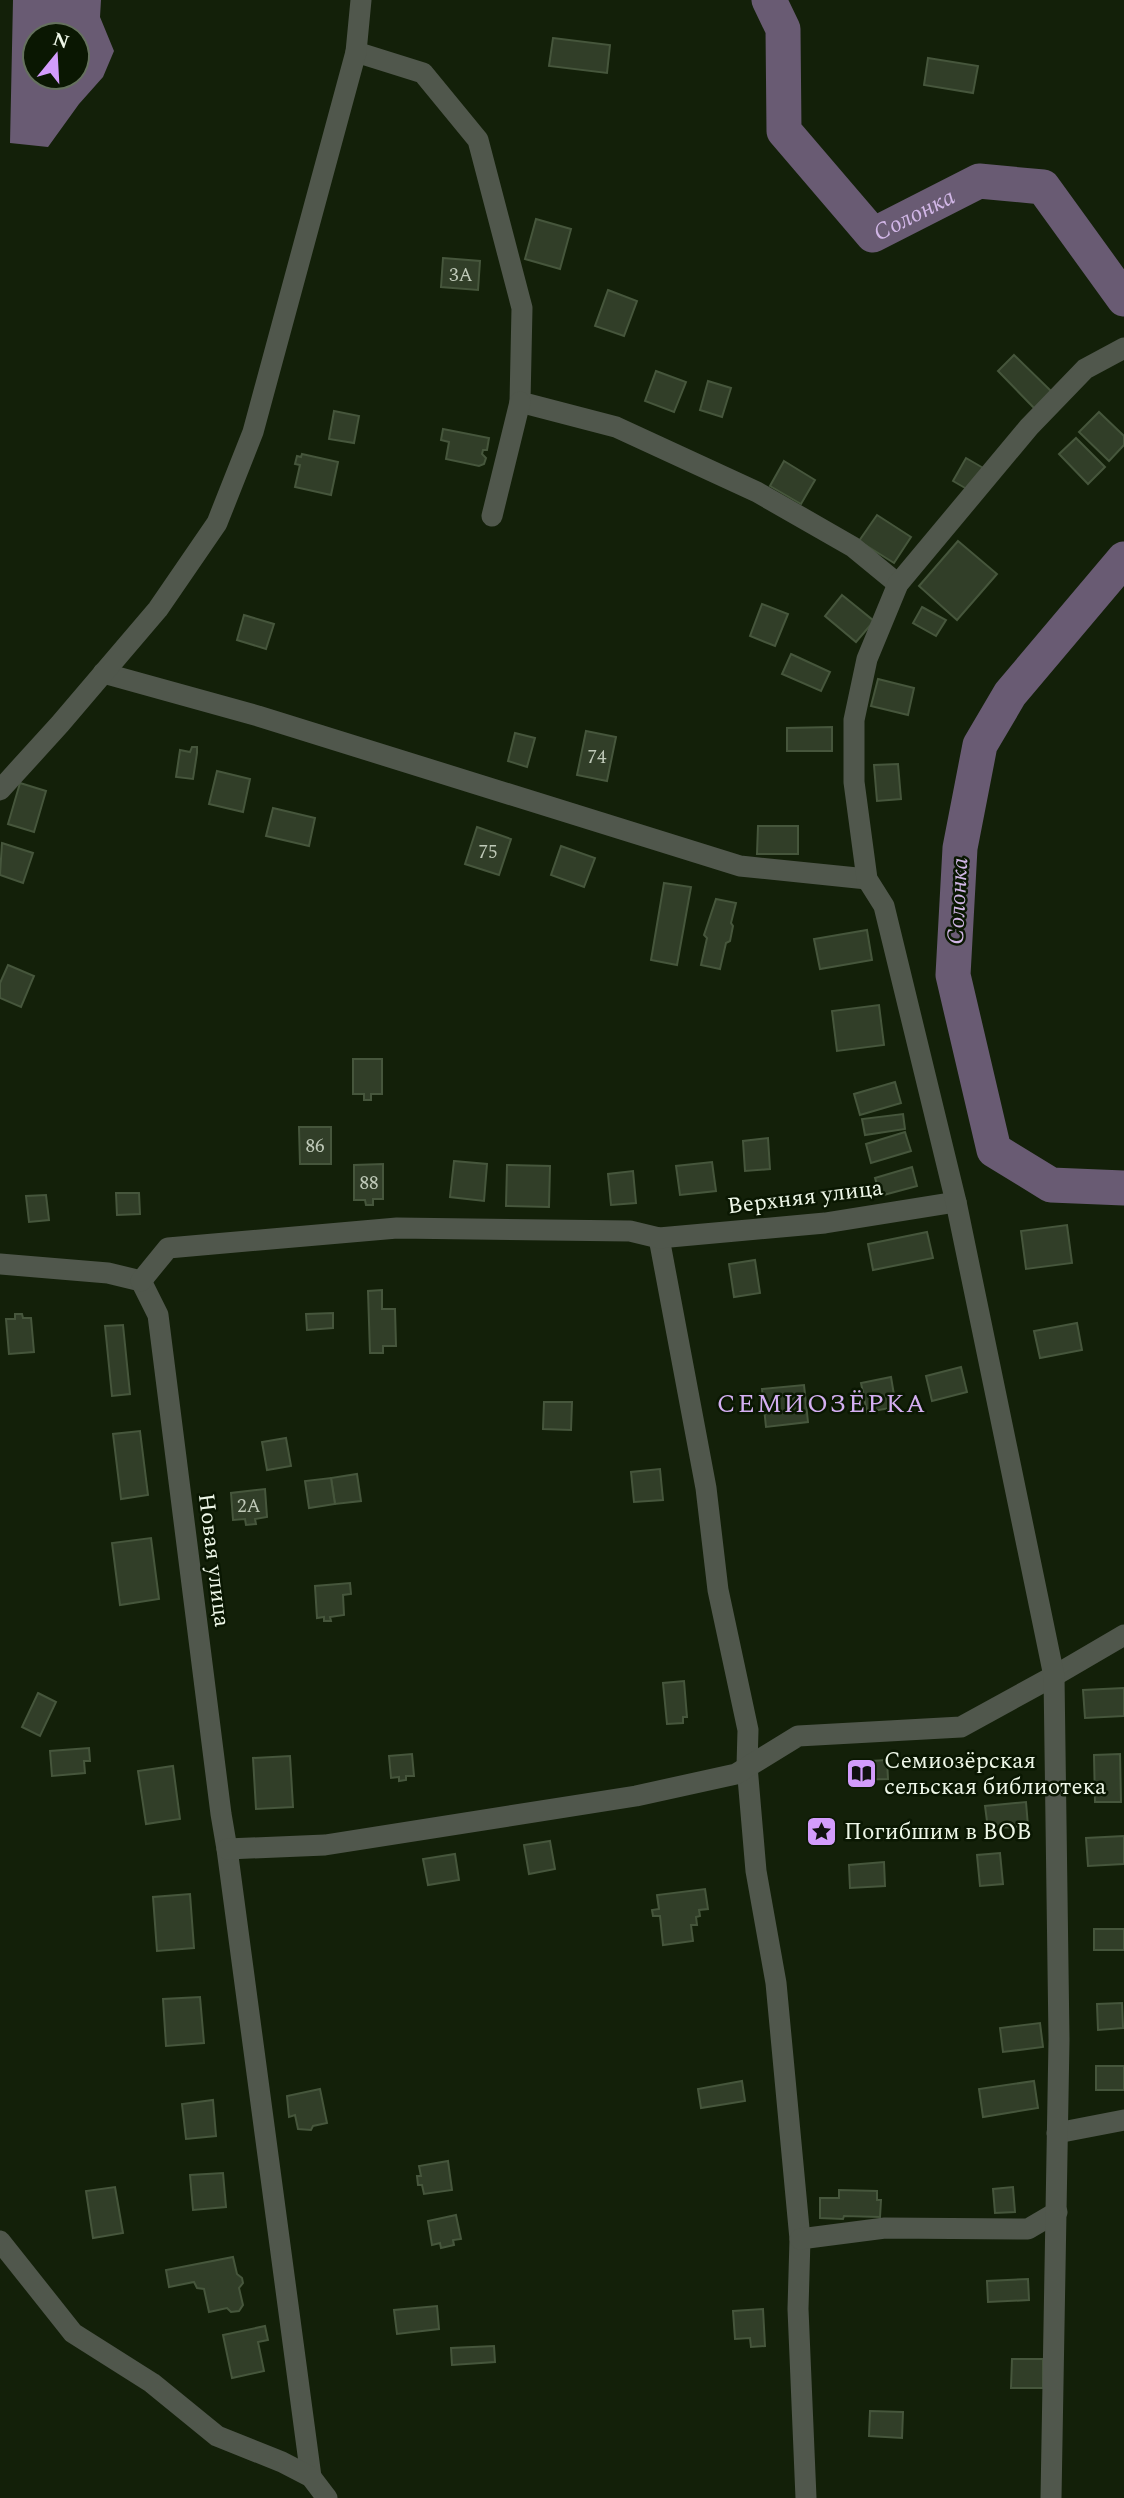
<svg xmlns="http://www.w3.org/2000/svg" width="1124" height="2498" font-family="Spectral,serif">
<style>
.water{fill:#695b73;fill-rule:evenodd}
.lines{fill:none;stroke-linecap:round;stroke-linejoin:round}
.river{stroke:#695b73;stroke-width:35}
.building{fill:#313e28;stroke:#46563c;stroke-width:2}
.minor{stroke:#50574c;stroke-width:21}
.labels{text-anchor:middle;stroke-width:5;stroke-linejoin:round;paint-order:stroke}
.number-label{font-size:19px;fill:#bfc9b8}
.street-label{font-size:23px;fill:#eef7e8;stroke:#0a1702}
.poi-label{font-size:23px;fill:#eef7e8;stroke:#0a1702;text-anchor:start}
.water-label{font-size:24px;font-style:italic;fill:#d2b7e7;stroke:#0a1702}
.quarter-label{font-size:26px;letter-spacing:2px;fill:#d4aff1;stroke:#0a1702}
</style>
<rect width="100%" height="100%" fill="#132009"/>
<!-- water -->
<path class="water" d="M13,0H101L100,17L114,51L103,77L79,104L48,147L10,143ZM35,35H77V77H35Z"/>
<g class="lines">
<!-- river -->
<g class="river">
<path id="s1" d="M769,0L783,29L784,131L873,235L979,181L1043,187L1124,299"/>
<polyline points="1124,559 1010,694 980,745 960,848 953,975 994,1150 1051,1185 1124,1188"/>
</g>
</g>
<!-- building -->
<g class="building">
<polygon points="553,38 610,45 607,73 549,66"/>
<polygon points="928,58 978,66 973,93 924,85"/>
<polygon points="536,219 571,229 560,269 525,259"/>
<polygon points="443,258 480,261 478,290 441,287"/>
<polygon points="608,290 637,301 624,336 595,326"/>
<polygon points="1014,355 1052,392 1035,409 998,371"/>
<polygon points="656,371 686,382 674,412 645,401"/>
<polygon points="708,381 731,388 722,417 700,410"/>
<polygon points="334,411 359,416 354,443 329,439"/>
<polygon points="1099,412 1124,436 1124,445 1109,461 1079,432"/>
<polygon points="443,429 489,438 487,450 483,450 482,454 486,458 484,464 479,466 446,459 449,442 441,440"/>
<polygon points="1076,438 1105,467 1088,484 1059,454"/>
<polygon points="302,454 338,462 331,495 295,487 300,465 295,464 297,456 301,457"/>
<polygon points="966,458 985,469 972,492 953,481"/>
<polygon points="784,461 815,480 801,504 770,486"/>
<polygon points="877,515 911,537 894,563 859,541"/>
<polygon points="958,541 997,574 957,620 919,586"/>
<polygon points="842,595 874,621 856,642 825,616"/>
<polygon points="762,604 788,614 775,646 750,636"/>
<polygon points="922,607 946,620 936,636 913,623"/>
<polygon points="244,615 274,624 266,649 237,640"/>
<polygon points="791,654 830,672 821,691 782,674"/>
<polygon points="878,679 914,688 908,715 871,706"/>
<polygon points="832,727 832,751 787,751 787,728"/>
<polygon points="586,731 616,737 607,781 577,775"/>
<polygon points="515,733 535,738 527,767 508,761"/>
<polygon points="192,747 197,747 197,753 193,779 176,777 180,750 190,752"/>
<polygon points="898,764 901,799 877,801 874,765"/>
<polygon points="217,771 250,779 243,812 209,804"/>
<polygon points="20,783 46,791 34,832 8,824"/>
<polygon points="273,808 315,818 309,846 266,836"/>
<polygon points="758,826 798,826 798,854 757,854"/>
<polygon points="477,827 511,839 499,875 465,864"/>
<polygon points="2,843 33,853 23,883 0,875"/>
<polygon points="561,846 595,858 584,887 551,875"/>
<polygon points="664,883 691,887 677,965 651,960"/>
<polygon points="716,899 736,903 731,923 733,926 730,941 726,943 720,969 701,965 707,938 704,935"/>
<polygon points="867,930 872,960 820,969 814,939"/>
<polygon points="8,965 34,976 21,1007 0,998 0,983"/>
<polygon points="879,1005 884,1045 837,1051 832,1011"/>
<polygon points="353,1059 382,1059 382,1094 371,1094 371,1100 364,1100 364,1094 353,1094"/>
<polygon points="895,1082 901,1103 860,1115 854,1094"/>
<polygon points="903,1114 905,1129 865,1135 862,1119"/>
<polygon points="299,1127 331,1127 331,1164 300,1164"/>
<polygon points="905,1132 911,1151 871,1163 866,1144"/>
<polygon points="768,1138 770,1169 745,1171 743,1141"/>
<polygon points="454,1161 487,1164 484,1201 450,1197"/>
<polygon points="712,1162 716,1191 680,1195 676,1166"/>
<polygon points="383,1164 383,1199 373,1199 373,1205 366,1205 365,1200 354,1200 354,1165"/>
<polygon points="507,1165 550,1166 549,1207 506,1206"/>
<polygon points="912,1167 917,1186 880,1196 875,1178"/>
<polygon points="633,1171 636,1203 611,1205 608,1174"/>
<polygon points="116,1193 139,1193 140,1214 117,1215"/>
<polygon points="46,1195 49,1220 29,1222 26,1196"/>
<polygon points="1067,1225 1072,1263 1026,1269 1021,1231"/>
<polygon points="927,1232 933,1258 873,1270 868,1244"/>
<polygon points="755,1260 760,1293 734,1297 729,1264"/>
<polygon points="382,1290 382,1309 395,1309 396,1346 383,1346 383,1353 370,1353 368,1291"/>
<polygon points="333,1313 333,1328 307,1330 306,1314"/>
<polygon points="15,1314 22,1314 23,1318 31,1318 34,1352 9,1354 6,1319 15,1319"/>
<polygon points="1077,1323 1082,1350 1040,1358 1034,1331"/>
<polygon points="123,1325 130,1394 112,1396 105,1326"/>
<polygon points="961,1367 967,1392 932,1401 926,1376"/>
<polygon points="891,1377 896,1407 867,1412 861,1383"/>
<polygon points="804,1385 808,1422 766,1427 762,1389"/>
<polygon points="544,1402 572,1402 571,1430 543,1429"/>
<polygon points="140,1431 148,1495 121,1499 113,1434"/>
<polygon points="286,1438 291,1466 267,1470 262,1442"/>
<polygon points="660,1469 663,1500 634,1502 631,1472"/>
<polygon points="357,1474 361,1501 335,1504 331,1478"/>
<polygon points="331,1478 335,1504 309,1508 305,1481"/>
<polygon points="265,1489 267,1517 255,1519 256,1524 246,1525 245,1519 233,1520 231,1493"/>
<polygon points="151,1538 159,1599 120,1605 112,1543"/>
<polygon points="350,1583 351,1594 343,1595 344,1615 330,1617 331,1621 324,1621 324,1617 317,1618 315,1586"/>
<polygon points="684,1681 687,1717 683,1717 683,1723 667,1724 663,1683"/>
<polygon points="1124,1688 1124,1716 1085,1718 1083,1690"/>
<polygon points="38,1693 56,1702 40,1736 22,1727"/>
<polygon points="89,1748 90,1761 84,1761 85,1773 52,1776 50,1751"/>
<polygon points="412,1754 414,1776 406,1776 406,1780 399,1781 399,1777 391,1778 389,1756"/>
<polygon points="1120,1754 1121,1802 1095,1802 1094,1755"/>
<polygon points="290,1756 293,1807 256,1809 253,1758"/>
<polygon points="887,1760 888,1779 854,1780 853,1762"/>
<polygon points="173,1766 180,1819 146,1824 138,1771"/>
<polygon points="1026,1802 1028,1826 988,1829 985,1806"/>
<polygon points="1124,1836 1124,1864 1088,1866 1086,1838"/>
<polygon points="550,1841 555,1869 529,1874 524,1845"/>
<polygon points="1000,1853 1003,1884 980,1886 977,1855"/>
<polygon points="455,1854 459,1880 428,1885 423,1859"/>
<polygon points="884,1862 885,1886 850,1888 849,1865"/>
<polygon points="705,1889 708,1909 699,1910 700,1916 696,1917 697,1925 691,1925 693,1941 663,1945 660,1916 653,1916 652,1910 659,1909 657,1895"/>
<polygon points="190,1894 194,1948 157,1951 153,1897"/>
<rect x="1094" y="1929" width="30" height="21"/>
<polygon points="200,1997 204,2043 166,2046 163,1999"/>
<polygon points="1122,2003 1123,2028 1098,2030 1097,2004"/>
<polygon points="1040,2023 1043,2047 1003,2052 1000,2028"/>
<rect x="1096" y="2066" width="28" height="24"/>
<polygon points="742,2081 745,2101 701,2108 698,2089"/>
<polygon points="1034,2081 1038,2108 983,2117 979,2089"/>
<polygon points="320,2089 327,2123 313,2126 311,2130 298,2129 295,2115 289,2117 287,2096"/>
<polygon points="213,2100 216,2136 186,2139 182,2104"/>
<polygon points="448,2161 452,2190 424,2194 422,2185 418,2185 417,2176 421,2176 419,2166"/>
<polygon points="223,2173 226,2207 193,2210 190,2175"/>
<polygon points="115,2187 123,2233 93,2238 86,2191"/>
<polygon points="1013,2187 1015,2212 995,2213 993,2189"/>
<polygon points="839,2190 877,2191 877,2200 881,2200 880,2217 844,2216 843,2219 820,2218 820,2198 839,2198"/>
<polygon points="456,2215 461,2239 453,2240 454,2245 441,2248 440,2243 432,2245 428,2221"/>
<polygon points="233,2257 237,2274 242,2278 243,2283 239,2288 243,2305 239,2311 231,2312 227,2308 209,2312 204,2289 197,2288 194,2282 169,2287 166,2270"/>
<polygon points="1028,2279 1029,2300 988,2302 987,2281"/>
<polygon points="437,2306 439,2329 397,2334 394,2310"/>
<polygon points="763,2309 765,2346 751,2347 750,2338 735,2339 733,2311"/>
<polygon points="265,2326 268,2340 258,2342 264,2371 232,2378 223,2335"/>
<polygon points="494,2346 495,2362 452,2365 451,2348"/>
<polygon points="1012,2359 1043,2359 1043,2388 1011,2388"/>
<polygon points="870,2411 903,2412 902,2438 869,2436"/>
</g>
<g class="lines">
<!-- minor -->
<g class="minor">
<polyline points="356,52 423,73 478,140 522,308 520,402 616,427 757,492 853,547 898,584"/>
<polyline points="492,516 520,402"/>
<polyline points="103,673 258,716 740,866 867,879"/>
<polyline points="0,790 60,724 158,609 217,523 253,432 356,52 361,0"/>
<polyline points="659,1238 706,1488 718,1590 748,1730 747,1766 756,1871 776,1983 800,2239 798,2309 806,2498"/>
<polyline points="0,1264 108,1273 141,1281"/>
<polyline points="141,1281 158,1315 221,1814 227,1849 311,2477"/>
<polyline points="141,1281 168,1248 397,1228 630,1231 659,1238 825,1223 956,1202"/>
<polyline points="227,1849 325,1845 636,1796 736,1774 798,1736 961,1727 1054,1676 1124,1635"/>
<polyline points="1057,2133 1124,2120"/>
<polyline points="800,2239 885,2228 1028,2229 1057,2212"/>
<polyline points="0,2241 73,2333 152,2383 217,2436 282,2462 311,2477 327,2498"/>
<polyline points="1051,2498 1059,2040 1054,1676 956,1202 884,906 867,879 854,782 854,720 867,659 898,584 1029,427 1085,369 1124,348"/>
</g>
</g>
<!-- icons -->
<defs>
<symbol id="library-square" viewBox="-11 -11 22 22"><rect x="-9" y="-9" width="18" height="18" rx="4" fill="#d39cfc" stroke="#0a1702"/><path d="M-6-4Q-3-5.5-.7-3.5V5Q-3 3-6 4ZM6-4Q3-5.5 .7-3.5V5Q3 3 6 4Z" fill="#111"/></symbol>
<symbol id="sight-square" viewBox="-11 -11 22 22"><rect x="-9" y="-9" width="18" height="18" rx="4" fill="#d39cfc" stroke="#0a1702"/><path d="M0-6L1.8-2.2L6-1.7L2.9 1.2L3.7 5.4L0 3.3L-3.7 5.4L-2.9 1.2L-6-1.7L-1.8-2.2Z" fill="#111"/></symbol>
</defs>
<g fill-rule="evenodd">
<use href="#library-square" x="844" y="1756" width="35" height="35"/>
<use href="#sight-square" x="804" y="1814" width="35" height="35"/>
</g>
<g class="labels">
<!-- number labels -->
<g class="number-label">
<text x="461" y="281">3А</text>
<text x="597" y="763">74</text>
<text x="488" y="858">75</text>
<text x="315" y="1152">86</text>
<text x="369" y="1189">88</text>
<text x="249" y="1512">2А</text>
</g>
<!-- street labels -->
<g class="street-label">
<text transform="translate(805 1196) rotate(-7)" y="8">Верхняя улица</text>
<text transform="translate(215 1560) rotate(83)" y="8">Новая улица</text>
</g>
<!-- poi labels -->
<g class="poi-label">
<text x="884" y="1768">Семиозёрская<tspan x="884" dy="26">сельская библиотека</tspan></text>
<text x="844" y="1839">Погибшим в ВОВ</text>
</g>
<!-- water labels -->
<g class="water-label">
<text dy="8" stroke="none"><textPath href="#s1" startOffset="317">Солонка</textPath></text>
<text transform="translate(957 901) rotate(-87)" y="8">Солонка</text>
</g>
<!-- quarter labels -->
<g class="quarter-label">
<text x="822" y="1412">СЕМИОЗЁРКА</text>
</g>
</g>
<!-- north arrow -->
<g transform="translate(56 56) rotate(18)"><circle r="33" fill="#0a1702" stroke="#65715e" stroke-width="2"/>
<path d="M0-5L12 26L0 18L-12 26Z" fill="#d39cfc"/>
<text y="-10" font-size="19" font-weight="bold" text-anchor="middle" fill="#eef7e8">N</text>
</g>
</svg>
